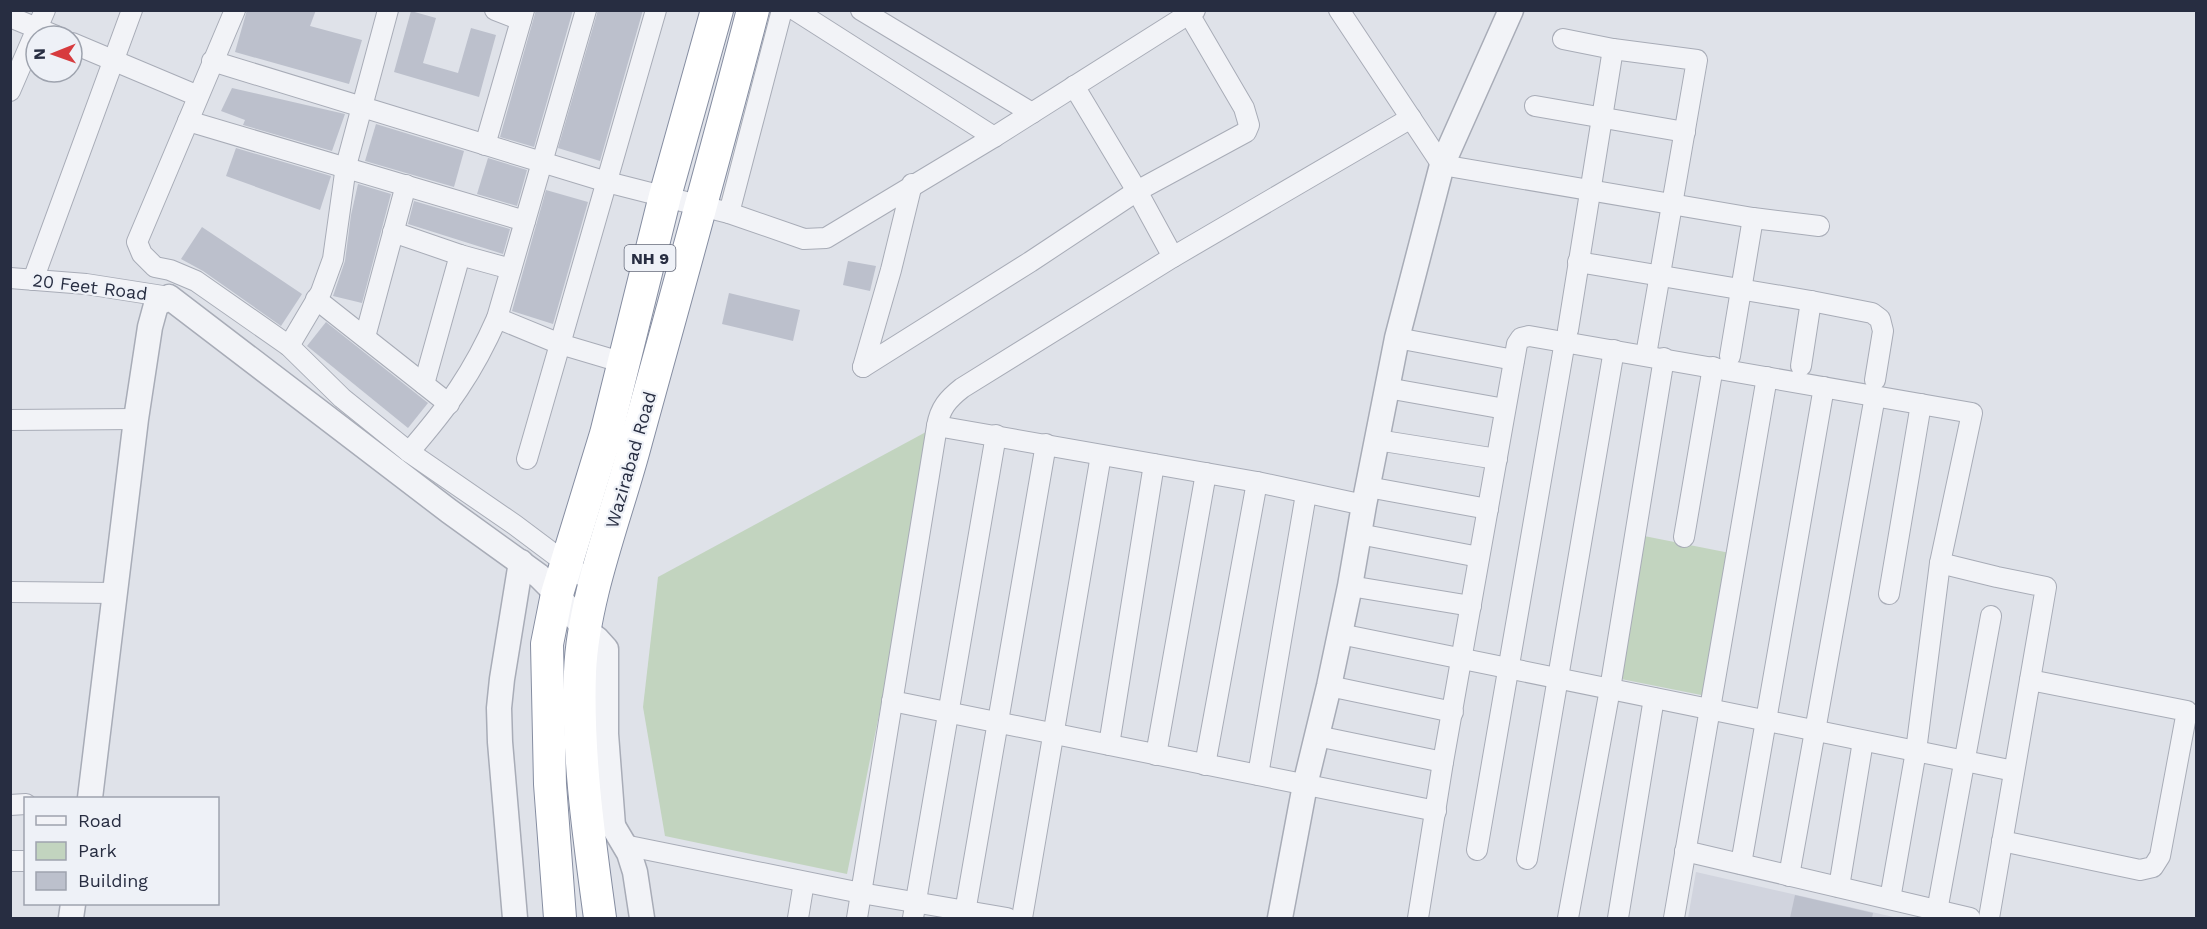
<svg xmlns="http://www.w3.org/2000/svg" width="2207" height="929" font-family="'Work Sans',sans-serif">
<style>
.built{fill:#d1d4de}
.green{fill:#c2d4bf}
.building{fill:#bcc0cc}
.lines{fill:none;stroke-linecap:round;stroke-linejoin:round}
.minor-casing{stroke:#a8acb7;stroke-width:22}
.tertiary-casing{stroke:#a8acb7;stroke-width:27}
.trunk-casing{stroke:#858da1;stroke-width:34}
.minor{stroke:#f2f3f7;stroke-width:20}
.tertiary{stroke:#f2f3f7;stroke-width:24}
.trunk{stroke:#fff;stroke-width:32}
.labels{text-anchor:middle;stroke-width:4.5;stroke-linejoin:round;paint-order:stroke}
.shield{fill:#eef1f7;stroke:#636878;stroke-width:1.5}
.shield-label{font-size:16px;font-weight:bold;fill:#272d41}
.street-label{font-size:18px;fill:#272d41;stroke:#eef1f7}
</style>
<rect width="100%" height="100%" fill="#dfe2e9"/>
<!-- built -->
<polygon class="built" points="1696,872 1898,918 1688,918"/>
<!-- green -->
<g class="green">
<polygon points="937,426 847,874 665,836 643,707 658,577"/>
<polygon points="1639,535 1740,555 1716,698 1616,678"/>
</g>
<!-- building -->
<g class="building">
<polygon points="247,10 316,10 310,26 362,40 349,84 235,52"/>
<polygon points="536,10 573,10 534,147 500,137"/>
<polygon points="598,10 643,10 600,161 558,148"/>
<polygon points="411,11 436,18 423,63 458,73 471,28 496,35 479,97 394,72"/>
<polygon points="232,88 345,114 332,151 243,125 245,120 221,111"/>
<polygon points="376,124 464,151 454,187 365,161"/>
<polygon points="236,148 331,176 320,210 226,176"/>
<polygon points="488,158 527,170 517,206 477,194"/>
<polygon points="358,184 391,194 362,303 333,296 345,261 351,215"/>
<polygon points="546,190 588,202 553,324 512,311"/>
<polygon points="414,201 510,229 503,254 408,224"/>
<polygon points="202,227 302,294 281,326 203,271 181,259"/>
<polygon points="848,261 876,266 870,291 843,285"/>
<polygon points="729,293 800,310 793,341 722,324"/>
<polygon points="326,322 428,403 408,428 307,346"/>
<polygon points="1795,895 1873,913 1872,918 1790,918"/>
</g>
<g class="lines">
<defs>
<g id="minor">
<polyline points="235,10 137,242 142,254 155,267 170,270 196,281 289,346 342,398 409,452 515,525 595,585"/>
<polyline points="495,10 521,20"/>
<polyline points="795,10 994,137"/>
<polyline points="861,10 1032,113"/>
<polyline points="1339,10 1442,165 1753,218 1819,226"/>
<polyline points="10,17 56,36"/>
<polyline points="1563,39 1613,49 1697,60 1646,355"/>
<polyline points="72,43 198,96"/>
<polyline points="212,61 607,182 729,213 804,239 826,238 994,137 1195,10"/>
<polyline points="1074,86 1137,191 1173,257"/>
<polyline points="10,91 45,10"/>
<polyline points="1535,106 1685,132"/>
<polyline points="188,121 525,221"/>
<polyline points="485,145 524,10"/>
<polyline points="729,213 782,10"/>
<polyline points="393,232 460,255 424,384"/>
<polyline points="460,255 511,269"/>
<polyline points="1578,262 1811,301 1872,313 1880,319 1883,331 1875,380"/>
<polyline points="10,278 86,284 169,297"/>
<polyline points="33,280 132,10"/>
<polyline points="316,299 449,404"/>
<polyline points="497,318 560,344 624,363"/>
<polyline points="1568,330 1613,49"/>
<polyline points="365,337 406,185"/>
<polyline points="1397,338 1514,360"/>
<polyline points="289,346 321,292 333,259 346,166 388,10"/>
<polyline points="1730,356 1753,218"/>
<polyline points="1801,366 1811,301"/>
<polyline points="863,367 1030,262 1137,191 1246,132 1249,125 1244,108 1189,14"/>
<polyline points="863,367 891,270 912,184"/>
<polyline points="1387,388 1505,409"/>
<polyline points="10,420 136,419"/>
<polyline points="937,426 1257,482 1364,505"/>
<polyline points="1377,440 1497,459"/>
<path d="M409,452C448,407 473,373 497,318L586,10"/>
<polyline points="527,459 656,10"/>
<polyline points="1368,487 1488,509"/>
<polyline points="1359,534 1479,557"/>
<polyline points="1684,537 1713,367"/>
<polyline points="1940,563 1997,577 2046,587 1989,918"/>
<polyline points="1350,586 1471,606"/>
<polyline points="10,592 115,593"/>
<polyline points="1889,594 1921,404"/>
<polyline points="1340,634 2014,771"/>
<polyline points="1329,686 1453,712"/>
<polyline points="892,701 1436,811"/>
<polyline points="1317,736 1443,762"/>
<polyline points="1109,745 1154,464"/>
<polyline points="1156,755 1206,473"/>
<polyline points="1205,765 1257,482"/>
<polyline points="1258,775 1306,494"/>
<polyline points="10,805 26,804"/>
<polyline points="2002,841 2140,870 2153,867 2160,856 2187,711 2030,680"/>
<polyline points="624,845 861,893 1007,918"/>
<polyline points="1477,850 1565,341"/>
<polyline points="1685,851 1970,918"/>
<polyline points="1527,859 1614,350"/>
<polyline points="10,861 26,861"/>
<polyline points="1741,864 1824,387"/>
<polyline points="1789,876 1875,396"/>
<polyline points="1839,887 1863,741"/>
<polyline points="1937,911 1991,616"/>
<polyline points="798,918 804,882"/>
<path d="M857,918L937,426C940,408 948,399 962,388L1173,257L1411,118"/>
<polyline points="913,918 996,435"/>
<polyline points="964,918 1046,444"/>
<polyline points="1022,918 1101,455"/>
<polyline points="1418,918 1443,762 1517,344 1521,338 1529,336 1972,413 1940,563 1916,751 1890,899"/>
<polyline points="1568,918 1610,689 1664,358"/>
<polyline points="1618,918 1654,698"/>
<polyline points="1674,918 1767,377"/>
</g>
<g id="tertiary">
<polyline points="90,798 136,419 150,327 156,305 169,297 449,511 539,576 557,594 585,630 597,639 606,649 606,734 613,826"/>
<polyline points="598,820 613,826 629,853 635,872 642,918"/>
<polyline points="71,918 73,904"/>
<polyline points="515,918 500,742 499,708 502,679 521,562"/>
<polyline points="1280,918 1305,785 1329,686 1350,586 1364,505 1397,338 1442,165 1511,10"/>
</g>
<g id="trunk">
<polyline points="560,918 550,784 547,644 557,594 606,434 665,196 717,10"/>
<path d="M600,918C589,837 577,754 580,672C583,600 615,519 634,449C674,303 715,157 753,10"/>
</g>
</defs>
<!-- minor casing -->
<use href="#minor" class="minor-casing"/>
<!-- tertiary casing -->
<use href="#tertiary" class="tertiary-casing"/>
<!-- trunk casing -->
<use href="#trunk" class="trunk-casing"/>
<!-- minor -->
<use href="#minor" class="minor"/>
<!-- tertiary -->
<use href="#tertiary" class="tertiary"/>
<!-- trunk -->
<use href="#trunk" class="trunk"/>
</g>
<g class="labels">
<!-- shield labels -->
<rect class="shield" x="624.5" y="245" width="51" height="26" rx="4.5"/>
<g class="shield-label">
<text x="650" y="264">NH 9</text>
</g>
<!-- street labels -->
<g class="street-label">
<text transform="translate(90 287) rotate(7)" y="6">20 Feet Road</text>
<text transform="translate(631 460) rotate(-74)" y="6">Wazirabad Road</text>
</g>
</g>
<!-- border -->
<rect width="2207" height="929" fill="none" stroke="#272d41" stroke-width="24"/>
<!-- legend -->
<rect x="24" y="797" width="195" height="108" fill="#eef1f7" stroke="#9ea3ae" stroke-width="1.5"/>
<rect x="36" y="816" width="30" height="9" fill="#f2f3f7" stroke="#9ea3ae" stroke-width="1.5"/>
<text x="78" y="827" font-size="18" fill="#272d41">Road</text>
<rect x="36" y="842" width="30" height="18" fill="#c2d4bf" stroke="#9ea3ae" stroke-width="1.5"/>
<text x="78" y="857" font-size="18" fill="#272d41">Park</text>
<rect x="36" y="872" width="30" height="18" fill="#bcc0cc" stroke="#9ea3ae" stroke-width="1.5"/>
<text x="78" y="887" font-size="18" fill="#272d41">Building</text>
<!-- north arrow -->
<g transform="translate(54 54) rotate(269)"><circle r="28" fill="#eef1f7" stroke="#9ea3ae" stroke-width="1.5"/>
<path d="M0-4.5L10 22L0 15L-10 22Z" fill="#d73b3e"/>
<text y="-9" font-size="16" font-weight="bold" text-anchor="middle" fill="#272d41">N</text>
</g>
</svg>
